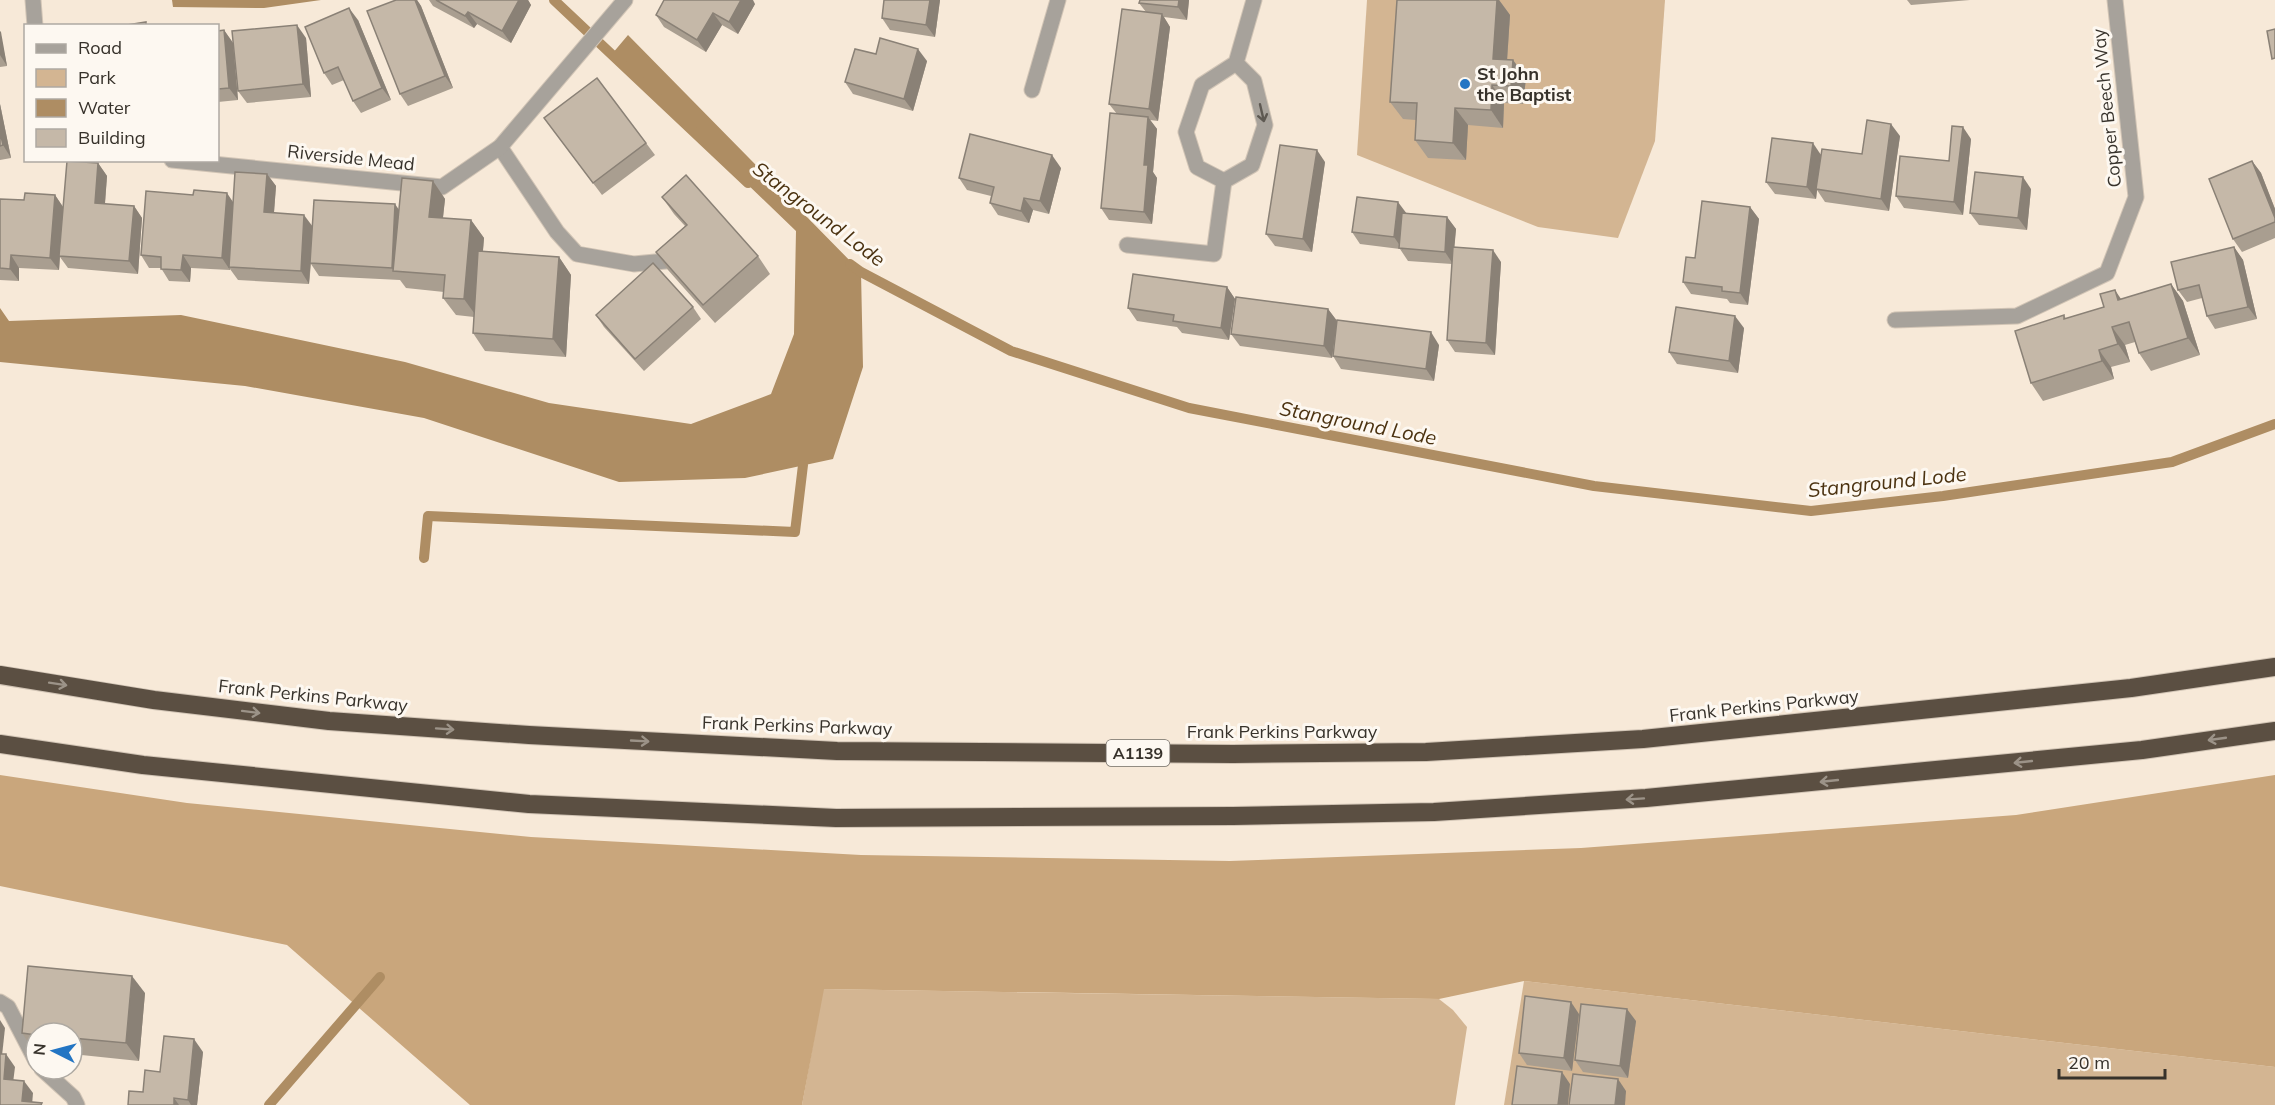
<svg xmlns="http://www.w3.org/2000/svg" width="2275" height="1105" font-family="Mulish,sans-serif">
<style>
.green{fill:#d3b592}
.forest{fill:#c9a67c}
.water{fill:#ae8d63}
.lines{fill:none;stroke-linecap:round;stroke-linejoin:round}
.stream{stroke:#ae8d63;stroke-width:10}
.minor-casing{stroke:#d1c4b5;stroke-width:17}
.highway-casing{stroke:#d1c4b5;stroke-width:20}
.minor{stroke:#a7a29b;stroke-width:15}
.highway{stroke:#5b4f42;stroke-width:18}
.wall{fill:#a99e90}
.shaded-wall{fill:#8a8176}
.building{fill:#c5b8a8;stroke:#8a8176;stroke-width:1.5}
.oneway{stroke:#5e5952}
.oneway2{stroke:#9c9388}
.poi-dot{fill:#2375c3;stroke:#fdf8f1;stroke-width:2}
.labels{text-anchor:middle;stroke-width:6;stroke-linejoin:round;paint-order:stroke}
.shield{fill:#fdf8f1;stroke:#726d66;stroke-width:1.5}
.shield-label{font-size:16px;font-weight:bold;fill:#37322b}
.poi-label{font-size:18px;font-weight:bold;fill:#37322b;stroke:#fdf8f1;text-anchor:start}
.street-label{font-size:18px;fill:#37322b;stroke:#fdf8f1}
.water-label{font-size:20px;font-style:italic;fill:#4b3210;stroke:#fdf8f1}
</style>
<rect width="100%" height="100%" fill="#f7e9d8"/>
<!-- green -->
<g class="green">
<polygon points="1367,0 1665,0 1655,141 1618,238 1538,227 1357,155"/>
<polygon points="1524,981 2275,1067 2275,1105 1504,1105"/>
<polygon points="823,989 1439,999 1453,1010 1467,1027 1455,1105 802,1105"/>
</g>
<!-- forest -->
<polygon class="forest" points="0,775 187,803 531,837 861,855 1230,861 1581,848 2016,815 2275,775 2275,1067 1524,981 1439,999 824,989 802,1105 470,1105 287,945 0,886"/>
<!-- water -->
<g class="water">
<polygon points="172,0 321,0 264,8 173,7"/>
<polygon points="628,35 861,272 863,367 833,459 745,478 619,482 424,418 245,386 0,362 0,308 9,321 181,315 405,362 549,403 691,424 771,394 794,334 796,231 612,54"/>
</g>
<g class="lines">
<!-- stream -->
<g class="stream">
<polyline points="554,0 748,183"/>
<polyline points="850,264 861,272 1011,351 1189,408 1594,486 1811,511 1943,496 2172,462 2275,424"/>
<polyline points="424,558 428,516 795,532 803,465"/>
<polyline points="269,1105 380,977"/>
</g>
<defs>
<g id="minor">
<polyline points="33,0 35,26"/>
<polyline points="1236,63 1254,81 1265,125 1252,165 1224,181 1197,167 1186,132 1202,85 1236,63 1254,0"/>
<polyline points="1032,90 1058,0"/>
<polyline points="500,147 557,232 577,254 634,264 666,261"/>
<polyline points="172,160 442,187 500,147 625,0"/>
<polyline points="1127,245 1214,254 1224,181"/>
<polyline points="1895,320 2017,316 2107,273 2136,197 2115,0"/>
<polyline points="0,1002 8,1007 36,1061"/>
<polyline points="42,1069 73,1097 77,1105"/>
</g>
<g id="highway">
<polyline points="0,675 154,700 329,721 529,735 837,751 1233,754 1426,752 1643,739 2131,688 2275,667"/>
<polyline points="0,744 143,765 529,804 836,818 1233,816 1434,812 1646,798 2142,750 2275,731"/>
</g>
</defs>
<!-- minor casing -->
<use href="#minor" class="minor-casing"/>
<!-- highway casing -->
<use href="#highway" class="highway-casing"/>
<!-- minor -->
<use href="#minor" class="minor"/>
<!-- highway -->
<use href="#highway" class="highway"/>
</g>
<!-- wall -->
<g class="wall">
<polygon points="396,0 417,0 421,6 453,88 408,106 400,94"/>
<polygon points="429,0 528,0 531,5 511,43 477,24 474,28 433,6"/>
<polygon points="884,0 940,0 935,37 890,30 882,18"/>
<polygon points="1189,0 1187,20 1164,17 1170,27 1158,121 1150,120 1157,129 1153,172 1157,178 1152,224 1109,220 1101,208 1117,114 1109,104 1146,12 1139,3"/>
<polygon points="1397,0 1499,0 1510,15 1507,60 1513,60 1526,78 1523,104 1504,103 1503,128 1468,125 1466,160 1428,158 1415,140 1416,120 1403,119 1390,102"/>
<polygon points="1907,0 1970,0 1911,5"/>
<polygon points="755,4 738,34 722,25 706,52 664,27 656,15"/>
<polygon points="358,20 391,100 361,113 353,101 344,80 332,85 324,73"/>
<polygon points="224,30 233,43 238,100 218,102 218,31"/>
<polygon points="0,31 7,66 0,67"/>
<polygon points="306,38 311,97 247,103 238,91"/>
<polygon points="876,54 927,61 913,111 853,94 845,82"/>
<polygon points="0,104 11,158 0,160"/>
<polygon points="544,118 646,143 655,155 602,195"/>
<polygon points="1900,136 1889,211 1825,202 1817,190 1816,199 1775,194 1766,182 1821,154 1862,154"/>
<polygon points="1971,139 1963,215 1904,208 1896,196 1949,161"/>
<polygon points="2252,161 2261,173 2275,209 2275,238 2242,252 2233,239"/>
<polygon points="1325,162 1312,252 1275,246 1266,234"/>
<polygon points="98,163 107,176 105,204 134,206 142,218 138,274 68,268 60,257 59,270 19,268 19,281 0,280 0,199 24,200 55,195 63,207"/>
<polygon points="1061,168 1049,214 1033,210 1029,223 998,215 990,203 991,196 967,190 959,178"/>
<polygon points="267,174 276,186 274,213 312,226 399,210 433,181 445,199 443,218 471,220 484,238 483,251 559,257 571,275 566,357 485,351 473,333 474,317 456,315 443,298 444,292 406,288 400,280 319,276 311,264 309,284 238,280 230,269 230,270 191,268 190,282 169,281 161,268 149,268 141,255 233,202"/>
<polygon points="2031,189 2027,230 1979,225 1970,213"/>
<polygon points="662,197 758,256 770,274 715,323 668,270 656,252 685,226 674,214"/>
<polygon points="1750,207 1759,219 1748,305 1730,303 1727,299 1691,294 1683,282 1695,258"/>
<polygon points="1406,213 1447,217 1456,229 1454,247 1501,262 1495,355 1455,352 1447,340 1452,264 1408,261 1400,249 1360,244 1352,232"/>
<polygon points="2234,247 2243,260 2257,319 2215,329 2207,316 2202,298 2187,302 2178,290"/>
<polygon points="2171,284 2183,301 2200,355 2151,371 2139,353 2135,342 2125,345 2130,362 2111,367 2114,379 2043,401 2031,383 2064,315 2066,319 2104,307 2121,299"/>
<polygon points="1227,287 1235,299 1229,340 1182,333 1177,327 1137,321 1128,308"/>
<polygon points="693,307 701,319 644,371 604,327 596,315"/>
<polygon points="1328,309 1337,321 1332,358 1240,346 1231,334"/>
<polygon points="1744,328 1738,373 1677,364 1669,352"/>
<polygon points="1439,345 1434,381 1341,369 1333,356"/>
<polygon points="145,993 139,1061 72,1054 72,1033 36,1033 36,1051 34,1051 22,1033"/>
<polygon points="1579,1014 1572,1071 1527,1065 1519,1053"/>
<polygon points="1636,1021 1628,1078 1583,1072 1575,1060"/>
<polygon points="203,1052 197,1105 128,1105 143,1092 160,1072"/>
</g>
<!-- shaded-wall -->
<g class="shaded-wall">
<polygon points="415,0 417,0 421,6 453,88 445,76"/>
<polygon points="519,0 528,0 531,5 511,43 502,31"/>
<polygon points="741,0 753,0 755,4 738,34 729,22"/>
<polygon points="930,0 940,0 935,37 926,25"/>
<polygon points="1179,0 1189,0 1187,20 1178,7"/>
<polygon points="1497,0 1499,0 1510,15 1506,76 1493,59"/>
<polygon points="349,8 358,20 391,100 382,88"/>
<polygon points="468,12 477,24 474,28 465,16"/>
<polygon points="713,13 722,25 706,52 697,40"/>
<polygon points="1162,14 1170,27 1158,121 1149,109"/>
<polygon points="297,25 306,38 311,97 303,84"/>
<polygon points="224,30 233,43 238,100 229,88"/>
<polygon points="0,31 1,32 7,66 0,55"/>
<polygon points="918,49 927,61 913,111 904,99"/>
<polygon points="1513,60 1526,78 1523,104 1511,86"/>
<polygon points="1492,85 1504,103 1503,128 1491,110"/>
<polygon points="0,104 11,158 3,145 0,132"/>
<polygon points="1455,108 1468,125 1466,160 1453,143"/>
<polygon points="1148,117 1157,129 1153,172 1157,178 1152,224 1144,212 1144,165"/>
<polygon points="1891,124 1900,136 1889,211 1881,199"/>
<polygon points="1963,127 1971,139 1963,215 1954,202"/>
<polygon points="1813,143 1821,155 1816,199 1807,187"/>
<polygon points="1317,150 1325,162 1312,252 1303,239"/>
<polygon points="1052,155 1061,168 1049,214 1040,201"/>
<polygon points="2252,161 2261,173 2275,209 2275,218"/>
<polygon points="98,163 107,176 104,215 95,203"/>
<polygon points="267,174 276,186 273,224 264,212"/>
<polygon points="2023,177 2031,189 2027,230 2018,218"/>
<polygon points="433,181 445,199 441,234 429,217"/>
<polygon points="227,193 235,205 229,267 230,270 222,258"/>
<polygon points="55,195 63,207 59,270 50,258"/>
<polygon points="1024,198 1033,210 1029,223 1021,211"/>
<polygon points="1398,202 1407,214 1403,250 1394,237"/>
<polygon points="395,204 404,217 394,271 392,268"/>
<polygon points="134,206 142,218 138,274 129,261"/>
<polygon points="1750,207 1759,219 1748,305 1740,293"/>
<polygon points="304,215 313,227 309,284 301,271"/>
<polygon points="1447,217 1456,229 1453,264 1445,252"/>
<polygon points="471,220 484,238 477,317 464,299"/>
<polygon points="2234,247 2243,260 2257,319 2248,307"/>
<polygon points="1493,250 1501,262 1495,355 1486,343"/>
<polygon points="11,255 19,268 19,281 10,269"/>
<polygon points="183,255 191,268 190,282 181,270"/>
<polygon points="559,257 571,275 566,357 553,339"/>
<polygon points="2171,284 2183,301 2200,355 2188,338"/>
<polygon points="1227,287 1235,299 1229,340 1221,328"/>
<polygon points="2115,290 2127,308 2118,300"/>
<polygon points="1328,309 1337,321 1332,358 1324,346"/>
<polygon points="1735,316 1744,328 1738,373 1729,361"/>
<polygon points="2112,327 2125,345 2130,362 2118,344"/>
<polygon points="1431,332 1439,345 1434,381 1426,369"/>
<polygon points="2099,350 2111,367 2114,379 2102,361"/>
<polygon points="132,976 145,993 139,1061 126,1043"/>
<polygon points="1571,1002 1579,1014 1572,1071 1564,1058"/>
<polygon points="1627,1009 1636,1021 1628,1078 1620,1066"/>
<polygon points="0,1020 5,1028 1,1065 0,1063"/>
<polygon points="194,1039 203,1052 197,1105 191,1105 188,1100"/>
<polygon points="6,1054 15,1067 12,1091 4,1079"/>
<polygon points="1562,1072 1570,1084 1568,1105 1558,1105"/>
<polygon points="1618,1079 1626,1091 1625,1105 1615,1105"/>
<polygon points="24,1081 33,1093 32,1105 22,1101"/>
<polygon points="174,1098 179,1105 174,1105"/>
</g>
<!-- building -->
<g class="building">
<polygon points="396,0 415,0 445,76 400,94 367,11"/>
<polygon points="436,0 519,0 502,31 468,12 465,16"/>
<polygon points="664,0 741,0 729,22 713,13 697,40 656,15"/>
<polygon points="884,0 930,0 926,25 882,18"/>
<polygon points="1140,0 1179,0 1178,7 1139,3"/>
<polygon points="1397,0 1497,0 1493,59 1513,60 1511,86 1492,85 1491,110 1455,108 1453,143 1415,140 1417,103 1390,102"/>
<polygon points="349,8 382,88 353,101 338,67 324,73 305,27"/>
<polygon points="1122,9 1162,14 1149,109 1109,104"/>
<polygon points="146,22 146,26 121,26"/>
<polygon points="297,25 303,84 238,91 232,31"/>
<polygon points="2275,29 2275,58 2272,59 2267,31"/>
<polygon points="224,30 229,88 218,89 218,31"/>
<polygon points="880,38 918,49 904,99 845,82 855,49 876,54"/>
<polygon points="597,78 646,143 593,183 544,118"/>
<polygon points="1110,113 1148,117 1144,165 1148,165 1144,212 1101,208"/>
<polygon points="1867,120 1891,124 1881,199 1816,189 1822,149 1862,154"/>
<polygon points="1952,126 1963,127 1954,202 1896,196 1900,156 1949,161"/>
<polygon points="0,132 3,145 0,146"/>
<polygon points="970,134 1052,155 1040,201 1024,198 1021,211 990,203 994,187 959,178"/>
<polygon points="1772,138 1813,143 1807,187 1766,182"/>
<polygon points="1280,145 1317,150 1303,239 1266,234"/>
<polygon points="67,161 98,163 95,203 134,206 129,261 59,256"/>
<polygon points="2252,161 2275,218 2275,222 2233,239 2209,179"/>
<polygon points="235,172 267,174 264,212 304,215 301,271 229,267"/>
<polygon points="1975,172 2023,177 2018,218 1970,213"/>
<polygon points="686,175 758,256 703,305 656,252 687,225 662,197"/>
<polygon points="402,178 433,181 429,217 471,220 464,299 443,298 445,275 393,271"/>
<polygon points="194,190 227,193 222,258 183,255 181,270 161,269 161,257 141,255 146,191 193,195"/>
<polygon points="25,193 55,195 50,258 11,255 10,269 0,268 0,199 24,200"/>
<polygon points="1357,197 1398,202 1394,237 1352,232"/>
<polygon points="314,200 395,204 392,268 310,263"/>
<polygon points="1702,201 1750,207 1740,293 1722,291 1722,287 1683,282 1686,257 1695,258"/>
<polygon points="1402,213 1447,217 1445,252 1399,248"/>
<polygon points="1453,247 1493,250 1486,343 1447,340"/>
<polygon points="2234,247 2248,307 2207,316 2199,285 2178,290 2171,262"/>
<polygon points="478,251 559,257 553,339 473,333"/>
<polygon points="653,263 693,307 635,359 596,315"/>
<polygon points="1133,274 1227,287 1221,328 1173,321 1174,315 1128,308"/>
<polygon points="2171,284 2188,338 2139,353 2129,322 2112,327 2118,344 2099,350 2102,361 2031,383 2015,331 2064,315 2064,319 2104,307 2100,294 2115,290 2118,300"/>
<polygon points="1236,297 1328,309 1324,346 1231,334"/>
<polygon points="1676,307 1735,316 1729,361 1669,352"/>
<polygon points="1337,320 1431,332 1426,369 1333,356"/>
<polygon points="28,966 132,976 126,1043 72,1038 72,1033 36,1033 36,1035 22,1033"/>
<polygon points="1525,996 1571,1002 1564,1058 1519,1053"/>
<polygon points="1581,1004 1627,1009 1620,1066 1575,1060"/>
<polygon points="164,1036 194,1039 188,1100 174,1098 174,1105 128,1105 129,1091 143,1092 145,1070 160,1072"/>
<polygon points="0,1054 6,1054 4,1079 24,1081 22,1101 42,1103 41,1105 0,1105"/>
<polygon points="1517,1066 1562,1072 1558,1105 1512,1105"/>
<polygon points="1573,1074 1618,1079 1615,1105 1569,1105"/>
</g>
<!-- one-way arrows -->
<defs><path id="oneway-shaft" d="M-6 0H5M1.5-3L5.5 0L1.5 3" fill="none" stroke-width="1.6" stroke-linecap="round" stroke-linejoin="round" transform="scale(1.5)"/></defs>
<use class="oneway" href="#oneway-shaft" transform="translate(1262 113) rotate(77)"/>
<g class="oneway2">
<use href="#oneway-shaft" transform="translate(58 684) rotate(9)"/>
<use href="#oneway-shaft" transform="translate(251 712) rotate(7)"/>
<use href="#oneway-shaft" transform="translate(445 729) rotate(4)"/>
<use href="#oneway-shaft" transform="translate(2217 739) rotate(172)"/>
<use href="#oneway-shaft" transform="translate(640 741) rotate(3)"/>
<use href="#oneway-shaft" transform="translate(2023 762) rotate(174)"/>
<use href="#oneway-shaft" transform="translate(1829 781) rotate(174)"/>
<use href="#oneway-shaft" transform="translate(1635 799) rotate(176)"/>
</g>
<!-- markers -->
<circle class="poi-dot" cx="1465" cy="84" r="6"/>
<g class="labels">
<!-- shield labels -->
<rect class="shield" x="1106.5" y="740" width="63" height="26" rx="4.5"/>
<g class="shield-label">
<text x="1138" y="759">A1139</text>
</g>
<!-- poi labels -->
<g class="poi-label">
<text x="1477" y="80">St John<tspan x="1477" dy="21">the Baptist</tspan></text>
</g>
<!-- street labels -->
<g class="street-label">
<text transform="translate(2107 108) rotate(-96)" y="6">Copper Beech Way</text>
<text transform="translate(351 158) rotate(6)" y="6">Riverside Mead</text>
<text transform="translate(313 696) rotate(6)" y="6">Frank Perkins Parkway</text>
<text transform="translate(1764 706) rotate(-6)" y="6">Frank Perkins Parkway</text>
<text transform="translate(797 726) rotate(2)" y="6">Frank Perkins Parkway</text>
<text x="1282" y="738">Frank Perkins Parkway</text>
</g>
<!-- water labels -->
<g class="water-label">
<text transform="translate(819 214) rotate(37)" y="7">Stanground Lode</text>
<text transform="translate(1358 423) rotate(11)" y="7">Stanground Lode</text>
<text transform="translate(1887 482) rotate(-6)" y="7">Stanground Lode</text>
</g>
</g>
<!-- legend -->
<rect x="24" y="24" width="195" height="138" fill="#fdf8f1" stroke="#aea9a2" stroke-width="1.5"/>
<rect x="36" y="44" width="30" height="9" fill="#a7a29b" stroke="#aea9a2" stroke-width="1.5"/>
<text x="78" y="54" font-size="18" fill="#37322b">Road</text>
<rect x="36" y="69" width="30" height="18" fill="#d3b592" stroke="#aea9a2" stroke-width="1.5"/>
<text x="78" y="84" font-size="18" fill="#37322b">Park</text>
<rect x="36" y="99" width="30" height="18" fill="#ae8d63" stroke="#aea9a2" stroke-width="1.5"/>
<text x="78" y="114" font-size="18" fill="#37322b">Water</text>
<rect x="36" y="129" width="30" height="18" fill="#c5b8a8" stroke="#aea9a2" stroke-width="1.5"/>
<text x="78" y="144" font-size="18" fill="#37322b">Building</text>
<!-- north arrow -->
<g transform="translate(54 1051) rotate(276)"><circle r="28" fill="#fdf8f1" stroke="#aea9a2" stroke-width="1.5"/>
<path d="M0-4.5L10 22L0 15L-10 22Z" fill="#2375c3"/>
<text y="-9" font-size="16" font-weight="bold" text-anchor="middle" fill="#37322b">N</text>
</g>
<!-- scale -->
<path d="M2059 1069v9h106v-9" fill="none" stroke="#37322b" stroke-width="3"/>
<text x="2068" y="1069" font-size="18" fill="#37322b" stroke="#fdf8f1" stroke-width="4.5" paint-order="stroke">20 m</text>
</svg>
